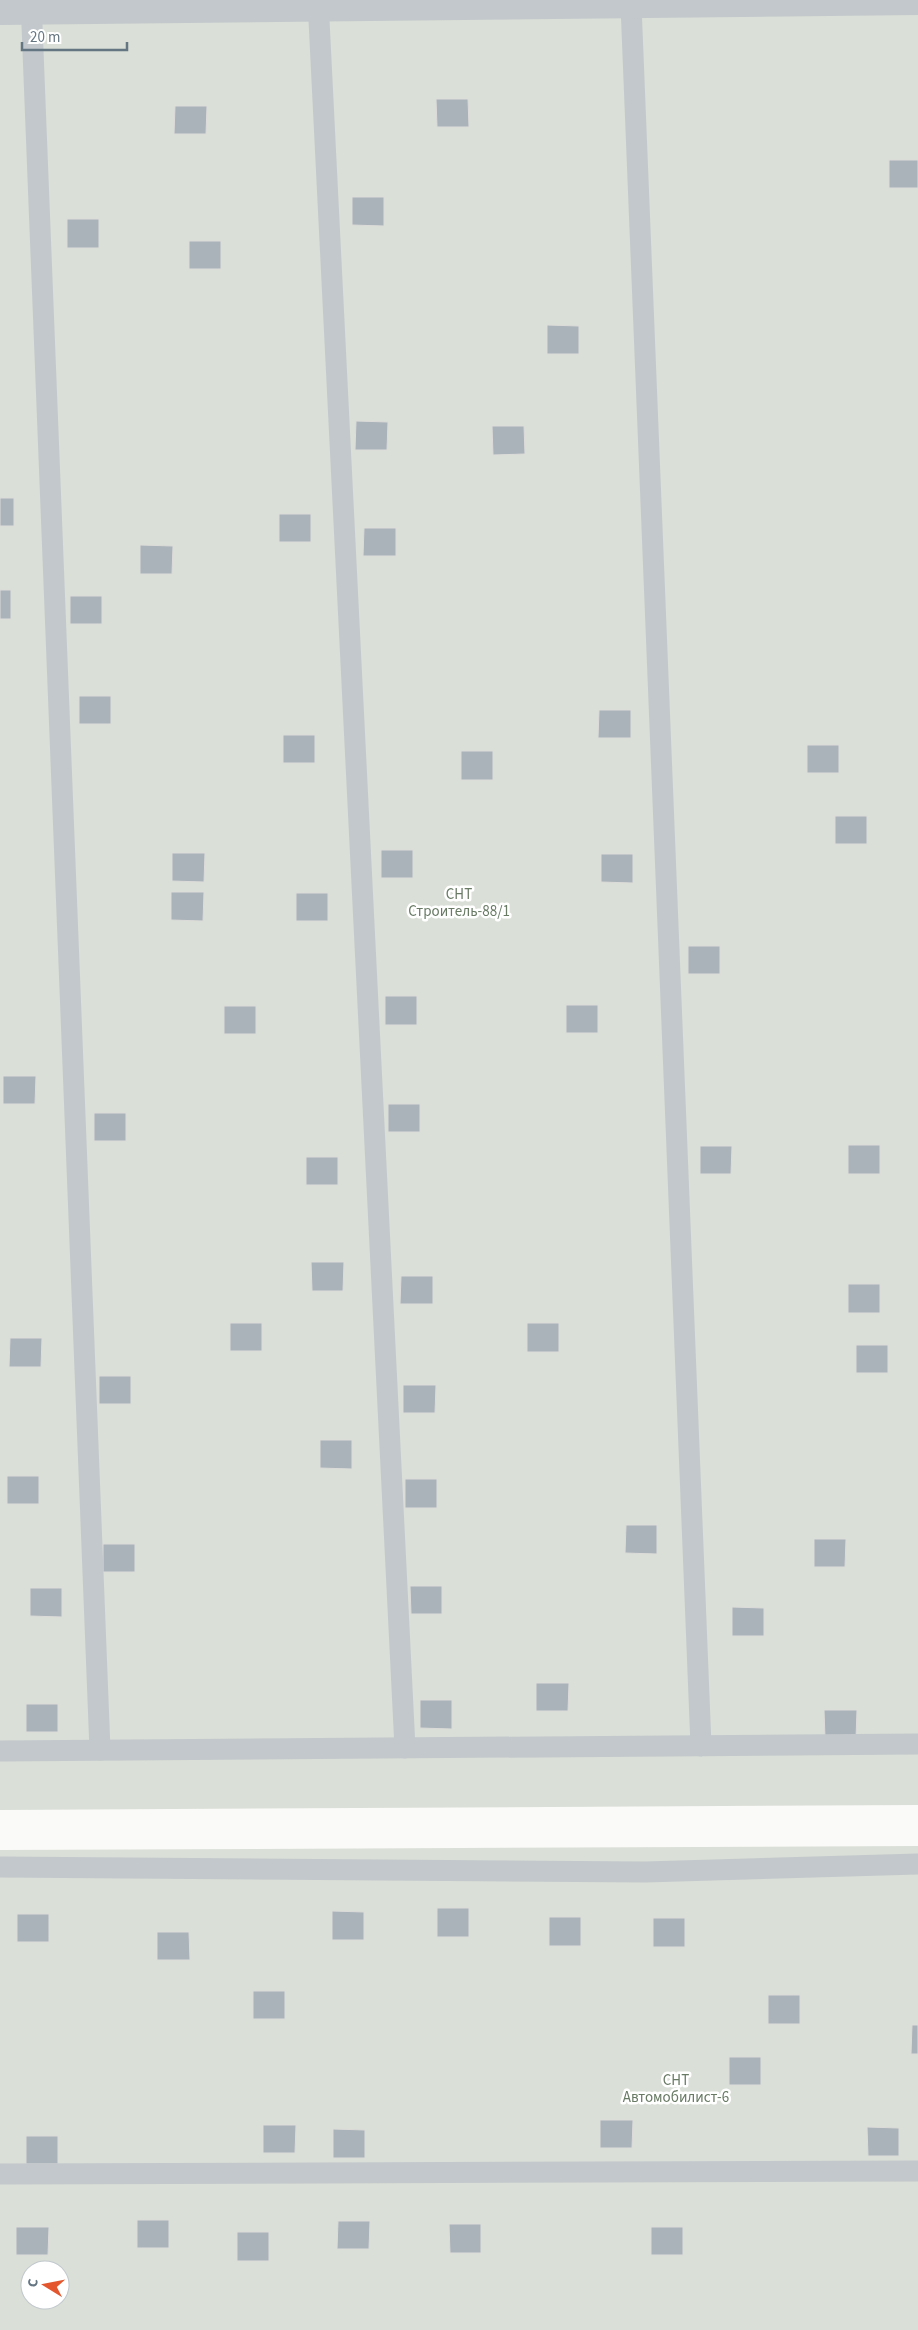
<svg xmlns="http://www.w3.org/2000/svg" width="918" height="2330" font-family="'Source Sans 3',sans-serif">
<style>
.garden{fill:#dadfd7;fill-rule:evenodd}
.building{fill:#aab3b9;stroke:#dcdcda}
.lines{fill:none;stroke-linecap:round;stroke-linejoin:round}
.lane{stroke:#c3c8cc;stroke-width:21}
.street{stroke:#c3c8cc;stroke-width:28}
.labels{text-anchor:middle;stroke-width:5;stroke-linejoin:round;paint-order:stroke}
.park-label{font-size:15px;fill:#687a64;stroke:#fff}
</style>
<rect width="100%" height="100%" fill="#fafaf8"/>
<!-- garden -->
<g class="garden">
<polygon points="0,0 918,0 918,1805 0,1810"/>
<path d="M918,1846V2330H0V1850ZM30,2270H60V2300H30Z"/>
</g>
<!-- building -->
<g class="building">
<polygon points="436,99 468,99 469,127 437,127"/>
<polygon points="175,106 207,106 206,134 174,134"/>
<rect x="889" y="160" width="29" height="28"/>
<polygon points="352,197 384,197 384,226 352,225"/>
<rect x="67" y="219" width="32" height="29"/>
<rect x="189" y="241" width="32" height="28"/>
<polygon points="547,325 579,326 579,354 547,354"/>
<polygon points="356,421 388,422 387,450 355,450"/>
<polygon points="492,426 524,426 525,454 493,455"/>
<rect x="0" y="498" width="14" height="28"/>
<rect x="279" y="514" width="32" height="28"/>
<polygon points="364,528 396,528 396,556 363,556"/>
<polygon points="140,545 173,546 172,574 140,574"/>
<rect x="0" y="590" width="11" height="29"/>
<rect x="70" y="596" width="32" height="28"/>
<rect x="79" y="696" width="32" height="28"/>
<polygon points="599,710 631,710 631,738 598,738"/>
<rect x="283" y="735" width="32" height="28"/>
<rect x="807" y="745" width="32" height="28"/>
<rect x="461" y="751" width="32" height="29"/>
<rect x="835" y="816" width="32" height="28"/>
<rect x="381" y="850" width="32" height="28"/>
<polygon points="172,853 205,853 204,882 172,881"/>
<polygon points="601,854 633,854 633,883 601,882"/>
<polygon points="171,892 204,892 203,921 171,920"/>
<rect x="296" y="893" width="32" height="28"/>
<rect x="688" y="946" width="32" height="28"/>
<rect x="385" y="996" width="32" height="29"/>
<rect x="566" y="1005" width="32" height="28"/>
<rect x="224" y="1006" width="32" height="28"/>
<polygon points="3,1076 36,1076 35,1104 3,1104"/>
<rect x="388" y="1104" width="32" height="28"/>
<rect x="94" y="1113" width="32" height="28"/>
<rect x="848" y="1145" width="32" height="29"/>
<polygon points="700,1146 732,1146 731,1174 700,1174"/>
<rect x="306" y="1157" width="32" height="28"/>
<polygon points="311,1262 344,1262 343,1291 312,1291"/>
<polygon points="401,1276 433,1276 433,1304 400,1304"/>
<rect x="848" y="1284" width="32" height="29"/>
<rect x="230" y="1323" width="32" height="28"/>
<rect x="527" y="1323" width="32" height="29"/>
<polygon points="10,1338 42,1338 41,1367 9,1367"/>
<rect x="856" y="1345" width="32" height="28"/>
<rect x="99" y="1376" width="32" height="28"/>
<polygon points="403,1385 436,1385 435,1413 403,1413"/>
<polygon points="320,1440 352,1440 352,1469 320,1468"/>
<rect x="7" y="1476" width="32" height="28"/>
<rect x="405" y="1479" width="32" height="29"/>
<polygon points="626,1525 657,1525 657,1554 625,1553"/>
<polygon points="814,1539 846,1539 845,1567 814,1567"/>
<rect x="103" y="1544" width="32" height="28"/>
<polygon points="410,1586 442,1586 442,1614 411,1614"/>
<polygon points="30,1588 62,1588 62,1617 30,1616"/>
<polygon points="732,1607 764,1608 764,1636 732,1636"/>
<polygon points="536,1683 569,1683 568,1711 536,1711"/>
<polygon points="420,1700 452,1700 452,1729 420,1728"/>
<rect x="26" y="1704" width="32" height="28"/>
<polygon points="824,1710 857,1710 856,1738 825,1738"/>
<rect x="437" y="1908" width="32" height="29"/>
<polygon points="332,1911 364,1912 364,1940 332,1940"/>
<rect x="17" y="1914" width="32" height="28"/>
<rect x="549" y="1917" width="32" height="29"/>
<rect x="653" y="1918" width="32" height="29"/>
<polygon points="157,1932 189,1932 190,1960 157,1960"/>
<rect x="253" y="1991" width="32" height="28"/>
<rect x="768" y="1995" width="32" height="29"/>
<polygon points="912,2025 918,2025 918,2054 911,2054"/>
<rect x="729" y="2057" width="32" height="28"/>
<polygon points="600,2120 633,2120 632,2148 600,2148"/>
<polygon points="263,2125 296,2125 295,2153 263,2153"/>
<polygon points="867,2127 899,2128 899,2156 868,2156"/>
<polygon points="333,2129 365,2130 365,2158 333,2158"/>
<rect x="26" y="2136" width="32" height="28"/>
<rect x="137" y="2220" width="32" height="28"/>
<polygon points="338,2221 370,2221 369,2249 337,2249"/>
<polygon points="449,2224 481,2224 481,2253 450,2253"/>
<polygon points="16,2227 49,2227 48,2255 16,2255"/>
<rect x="651" y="2227" width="32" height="28"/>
<rect x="237" y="2232" width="32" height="29"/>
</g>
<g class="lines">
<!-- lane -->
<g class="lane">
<polyline points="31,0 100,1750"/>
<polyline points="318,0 405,1748"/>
<polyline points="631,5 701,1746"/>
<polyline points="0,1751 918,1744"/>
<polyline points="0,1867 645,1872 918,1864"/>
<polyline points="0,2174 918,2171"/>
</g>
<!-- street -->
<polyline class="street" points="0,11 918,1"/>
</g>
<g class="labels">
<!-- park labels -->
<g class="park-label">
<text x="459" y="899">СНТ<tspan x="459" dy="17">Строитель-88/1</tspan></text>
<text x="676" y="2085">СНТ<tspan x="676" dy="17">Автомобилист-6</tspan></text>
</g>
</g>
<!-- north arrow -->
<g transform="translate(45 2285) rotate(280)"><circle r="24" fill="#ffffff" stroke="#c1c8cd"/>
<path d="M0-4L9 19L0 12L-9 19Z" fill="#e4572e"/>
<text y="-8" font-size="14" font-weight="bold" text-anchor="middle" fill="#657683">С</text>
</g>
<!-- scale -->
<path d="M22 42v8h105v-8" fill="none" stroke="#657683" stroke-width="2.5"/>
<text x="30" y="42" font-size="15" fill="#657683" stroke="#ffffff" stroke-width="4" paint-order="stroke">20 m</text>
</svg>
